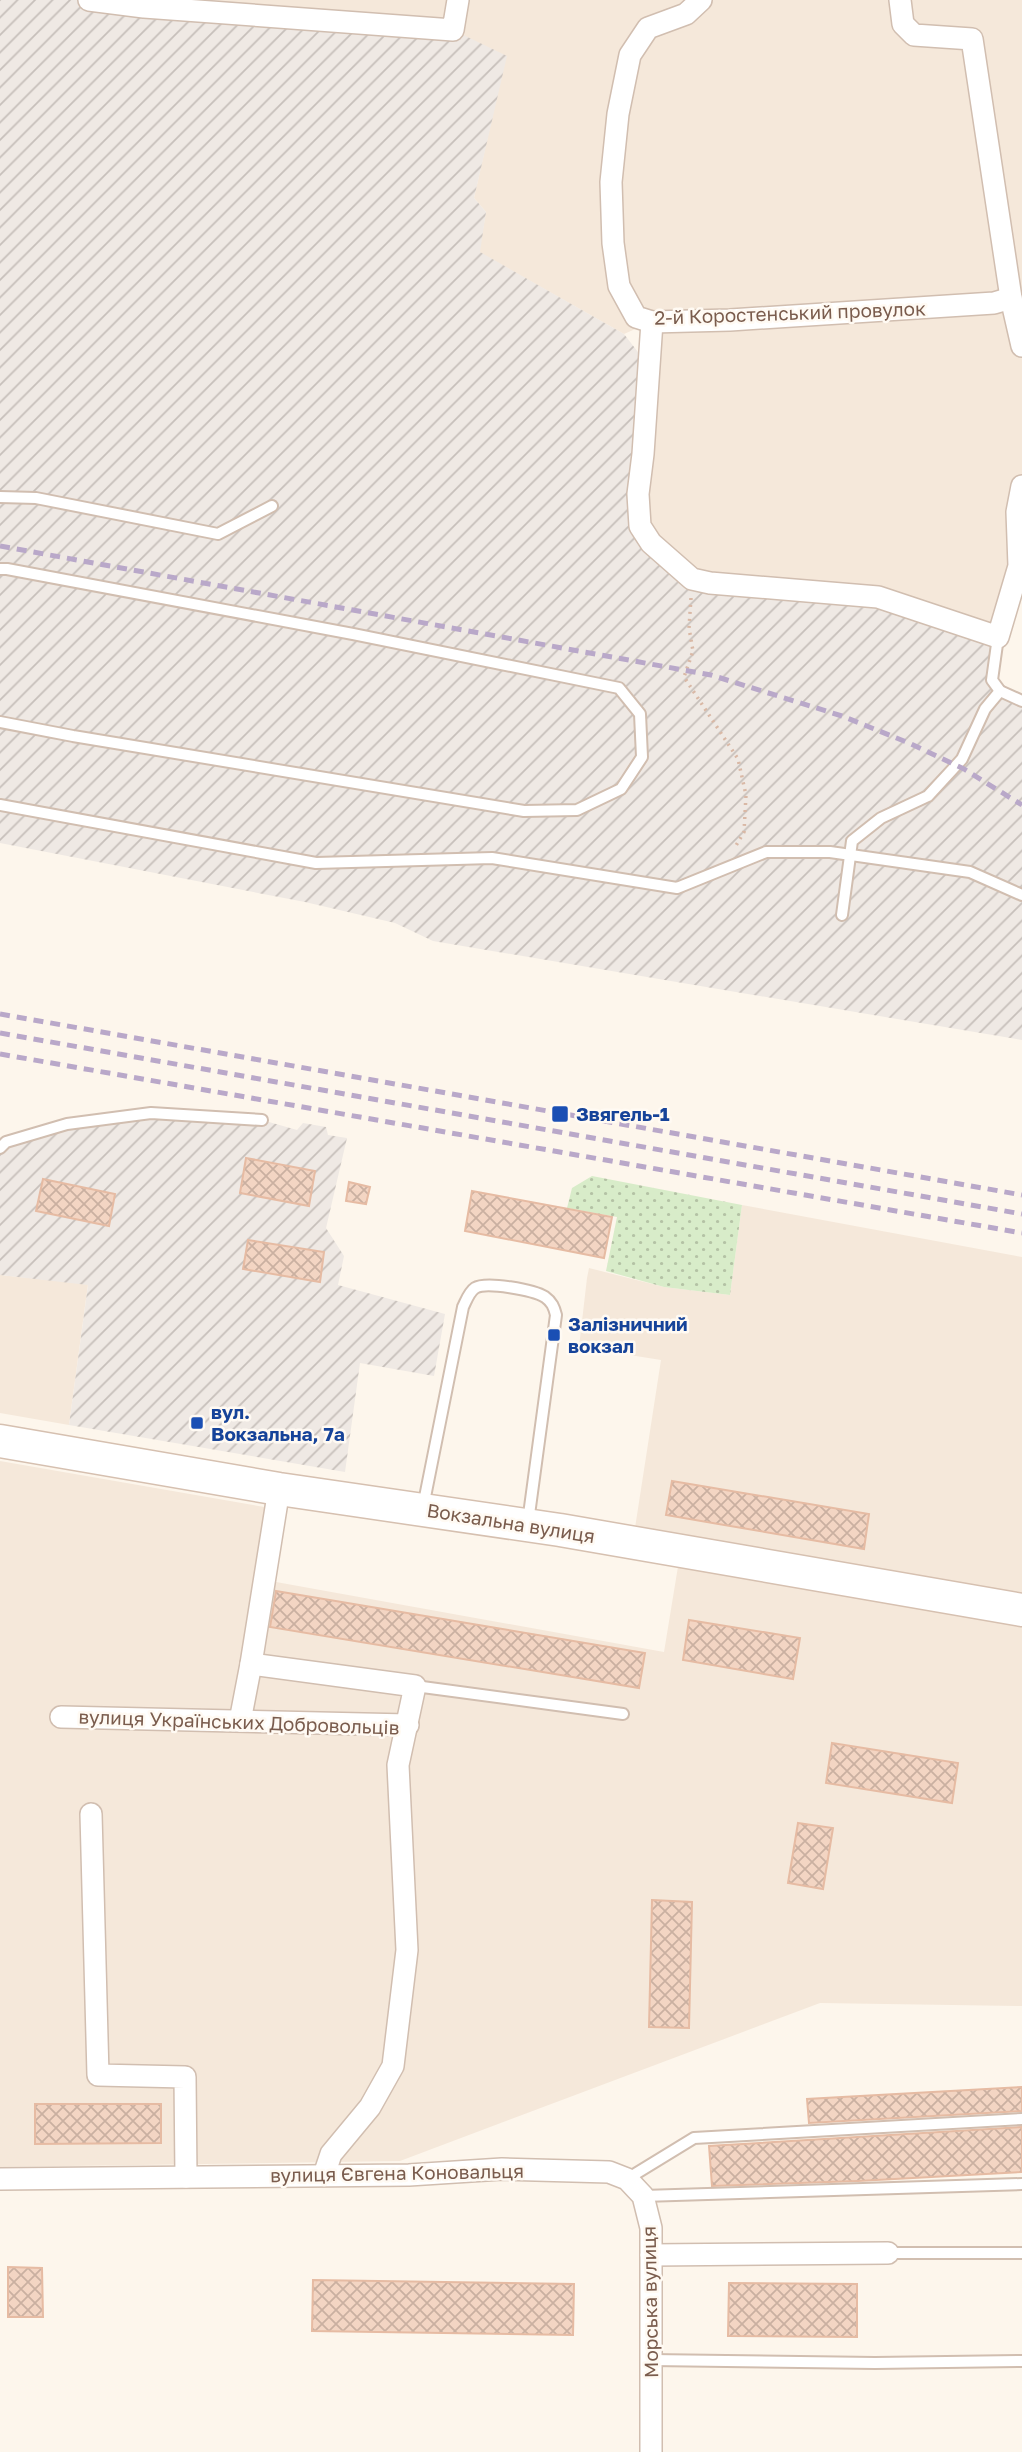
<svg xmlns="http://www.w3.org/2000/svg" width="1022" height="2452" font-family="'Golos Text',sans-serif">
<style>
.residential{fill:#f5e8da}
.industrial{fill:url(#industrial-furrows)}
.park{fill:url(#park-dots)}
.building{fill:url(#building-cross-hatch);stroke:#e6bba3;stroke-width:2}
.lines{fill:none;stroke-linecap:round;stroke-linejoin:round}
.lane-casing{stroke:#d1beb0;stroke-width:14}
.street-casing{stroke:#d1beb0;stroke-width:24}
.secondary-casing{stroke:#d6c0b0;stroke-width:35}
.path{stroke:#d9b8a5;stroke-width:3.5;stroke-dasharray:2 5;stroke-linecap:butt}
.lane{stroke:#fff;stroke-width:10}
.street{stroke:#fff;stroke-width:21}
.secondary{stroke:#fff;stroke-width:32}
.rail{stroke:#b9a8c9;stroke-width:5;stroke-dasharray:10 7;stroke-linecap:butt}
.transit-dot{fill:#1a4fb4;stroke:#fffaf3;stroke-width:2.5}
.labels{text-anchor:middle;stroke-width:5;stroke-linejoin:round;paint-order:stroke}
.street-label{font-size:19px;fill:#7a5c4d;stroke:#fffaf3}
.transit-label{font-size:19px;font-weight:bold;fill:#164399;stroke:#fffaf3;text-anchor:start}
</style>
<defs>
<pattern id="industrial-furrows" width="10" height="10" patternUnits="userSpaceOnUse" patternTransform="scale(1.75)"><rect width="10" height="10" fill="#efe9e4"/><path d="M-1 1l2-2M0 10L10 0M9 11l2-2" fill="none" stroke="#c7c0bb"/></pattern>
<pattern id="park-dots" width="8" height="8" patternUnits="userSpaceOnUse" patternTransform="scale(1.75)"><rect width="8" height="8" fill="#d8ecc9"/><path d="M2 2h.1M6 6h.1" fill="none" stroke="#b4c2a5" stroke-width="1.8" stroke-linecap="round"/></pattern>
<pattern id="building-cross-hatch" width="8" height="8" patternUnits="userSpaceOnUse" patternTransform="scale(1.75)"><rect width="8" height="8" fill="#f3d5c3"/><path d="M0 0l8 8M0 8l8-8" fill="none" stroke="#cab0a1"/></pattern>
</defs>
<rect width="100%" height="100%" fill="#fdf6ec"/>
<!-- residential -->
<g class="residential">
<polygon points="89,0 1022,0 1022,486 998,637 710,583 640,526 651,322 624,334 479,252 486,212 474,198 506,56"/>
<polygon points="742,1205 1022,1257 1022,2006 820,2003 400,2161 0,2167 0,1461 276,1509 265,1580 664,1652 683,1536 635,1528 661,1360 579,1347 587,1278 589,1268 664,1287 730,1295"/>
<polygon points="0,1275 88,1284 69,1425 0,1413"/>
</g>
<!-- industrial -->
<g class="industrial">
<polygon points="0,0 89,0 453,30 507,56 474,198 486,212 480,252 624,334 648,365 640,526 692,579 840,593 998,637 992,680 1022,701 1022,1040 433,941 395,923 305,902 0,843"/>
<polygon points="151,1113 262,1120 297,1130 303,1123 326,1127 328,1135 347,1138 326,1228 344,1256 338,1285 445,1314 434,1376 360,1363 345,1472 69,1425 88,1285 0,1275 0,1148 67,1124"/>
</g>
<!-- park -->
<polygon class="park" points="592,1176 742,1205 730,1295 664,1287 606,1271 617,1217 567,1208 572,1188"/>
<!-- building -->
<g class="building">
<polygon points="246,1158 315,1171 309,1206 240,1193"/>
<polygon points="43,1179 115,1194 109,1226 36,1211"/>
<polygon points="349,1182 370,1187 366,1204 346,1201"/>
<polygon points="472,1191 612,1217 604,1258 465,1231"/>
<polygon points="248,1240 324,1252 320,1282 243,1269"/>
<polygon points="672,1481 869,1514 864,1549 666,1515"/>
<polygon points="276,1591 645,1653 639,1688 270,1627"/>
<polygon points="689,1620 800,1638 793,1679 683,1660"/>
<polygon points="832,1743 958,1763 952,1803 826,1783"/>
<polygon points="798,1823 833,1828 823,1889 788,1883"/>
<polygon points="652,1900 692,1902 689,2028 649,2027"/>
<polygon points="1022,2087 1022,2111 809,2123 807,2099"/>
<polygon points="35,2104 161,2104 161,2143 35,2144"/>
<polygon points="1022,2127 1022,2172 858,2181 712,2186 709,2146"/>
<polygon points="8,2267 42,2268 43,2317 8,2317"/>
<polygon points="313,2280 574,2284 573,2335 312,2331"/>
<polygon points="729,2283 857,2284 857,2337 728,2336"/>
</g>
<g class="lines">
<defs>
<g id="lane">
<polyline points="0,497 36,498 218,534 272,506"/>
<polyline points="0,569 7,569 353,634 619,688 640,714 642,757 621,789 577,810 524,811 73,736 0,722"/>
<polyline points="998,637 992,680 1000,691 1022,701"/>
<polyline points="0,805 316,863 492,858 677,888 766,852 830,852 970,872 1022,895"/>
<polyline points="842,915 852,841 881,818 928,796 962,759 985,709 1000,691"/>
<polyline points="0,1148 6,1142 67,1124 151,1113 262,1120"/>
<path d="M423,1507L463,1307C466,1301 469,1292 475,1288C486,1281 534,1290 545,1297C552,1302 554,1307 556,1315L528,1522"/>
<polyline points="415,1686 623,1714"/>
<polyline points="627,2179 694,2138 1022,2119"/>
<polyline points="643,2196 1022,2184"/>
<polyline points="888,2253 1022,2253"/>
<polyline points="651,2360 875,2363 1022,2361"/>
</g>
<g id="street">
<polyline points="89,0 144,7 453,30 458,0"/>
<polyline points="701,0 686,14 648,28 630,55 618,114 611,182 613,243 619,286 636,317 652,322 730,320 994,303 1011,298"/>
<polyline points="900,0 903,24 914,35 972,39 1011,298 1022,346"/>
<polyline points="652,322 643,454 638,494 640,526 651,543 692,579 710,583 878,597 998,637 1019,566 1017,512 1022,486"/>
<polyline points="279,1489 251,1664 415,1686 398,1765 407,1950 393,2066 370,2107 331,2154 324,2175"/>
<polyline points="61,1717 408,1725"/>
<polyline points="240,1721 251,1664"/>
<polyline points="91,1814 98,2075 185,2077 186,2177"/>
<polyline points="0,2179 409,2175 502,2169 609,2172 627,2179 643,2196 651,2228 651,2452"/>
<polyline points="651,2255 888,2253"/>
</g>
<polyline id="secondary" points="0,1441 279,1489 560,1530 1022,1610"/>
</defs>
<!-- lane casing -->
<use href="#lane" class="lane-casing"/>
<!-- street casing -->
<use href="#street" class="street-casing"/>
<!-- secondary casing -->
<use href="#secondary" class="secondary-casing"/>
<!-- path -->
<polyline class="path" points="691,598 689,628 693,651 684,677 738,759 746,795 744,832 734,849"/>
<!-- lane -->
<use href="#lane" class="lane"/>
<!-- street -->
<use href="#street" class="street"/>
<!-- secondary -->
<use href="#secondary" class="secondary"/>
<!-- rail -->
<g class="rail">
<polyline points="0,546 711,675 842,716 909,743 964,769 1022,805"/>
<polyline points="0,1014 1022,1195"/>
<polyline points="0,1033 1022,1214"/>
<polyline points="0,1054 1022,1233"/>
</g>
</g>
<!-- markers -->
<g class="transit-dot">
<rect x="551" y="1105" width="18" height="18" rx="3.5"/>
<rect x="547" y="1328" width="14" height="14" rx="3.5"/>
<rect x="190" y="1416" width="14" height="14" rx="3.5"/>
</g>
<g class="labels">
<!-- street labels -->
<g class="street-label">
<text transform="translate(790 313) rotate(-2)" y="7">2-й Коростенський провулок</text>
<text transform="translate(511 1523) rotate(9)" y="7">Вокзальна вулиця</text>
<text transform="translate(239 1722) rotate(2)" y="7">вулиця Українських Добровольців</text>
<text transform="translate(397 2173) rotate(-1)" y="7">вулиця Євгена Коновальця</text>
<text transform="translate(650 2302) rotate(-91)" y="7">Морська вулиця</text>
</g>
<!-- transit labels -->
<g class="transit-label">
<text x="576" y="1121">Звягель-1</text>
<text x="568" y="1331">Залізничний<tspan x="568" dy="22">вокзал</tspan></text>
<text x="211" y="1419">вул.<tspan x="211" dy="22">Вокзальна, 7а</tspan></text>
</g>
</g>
</svg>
